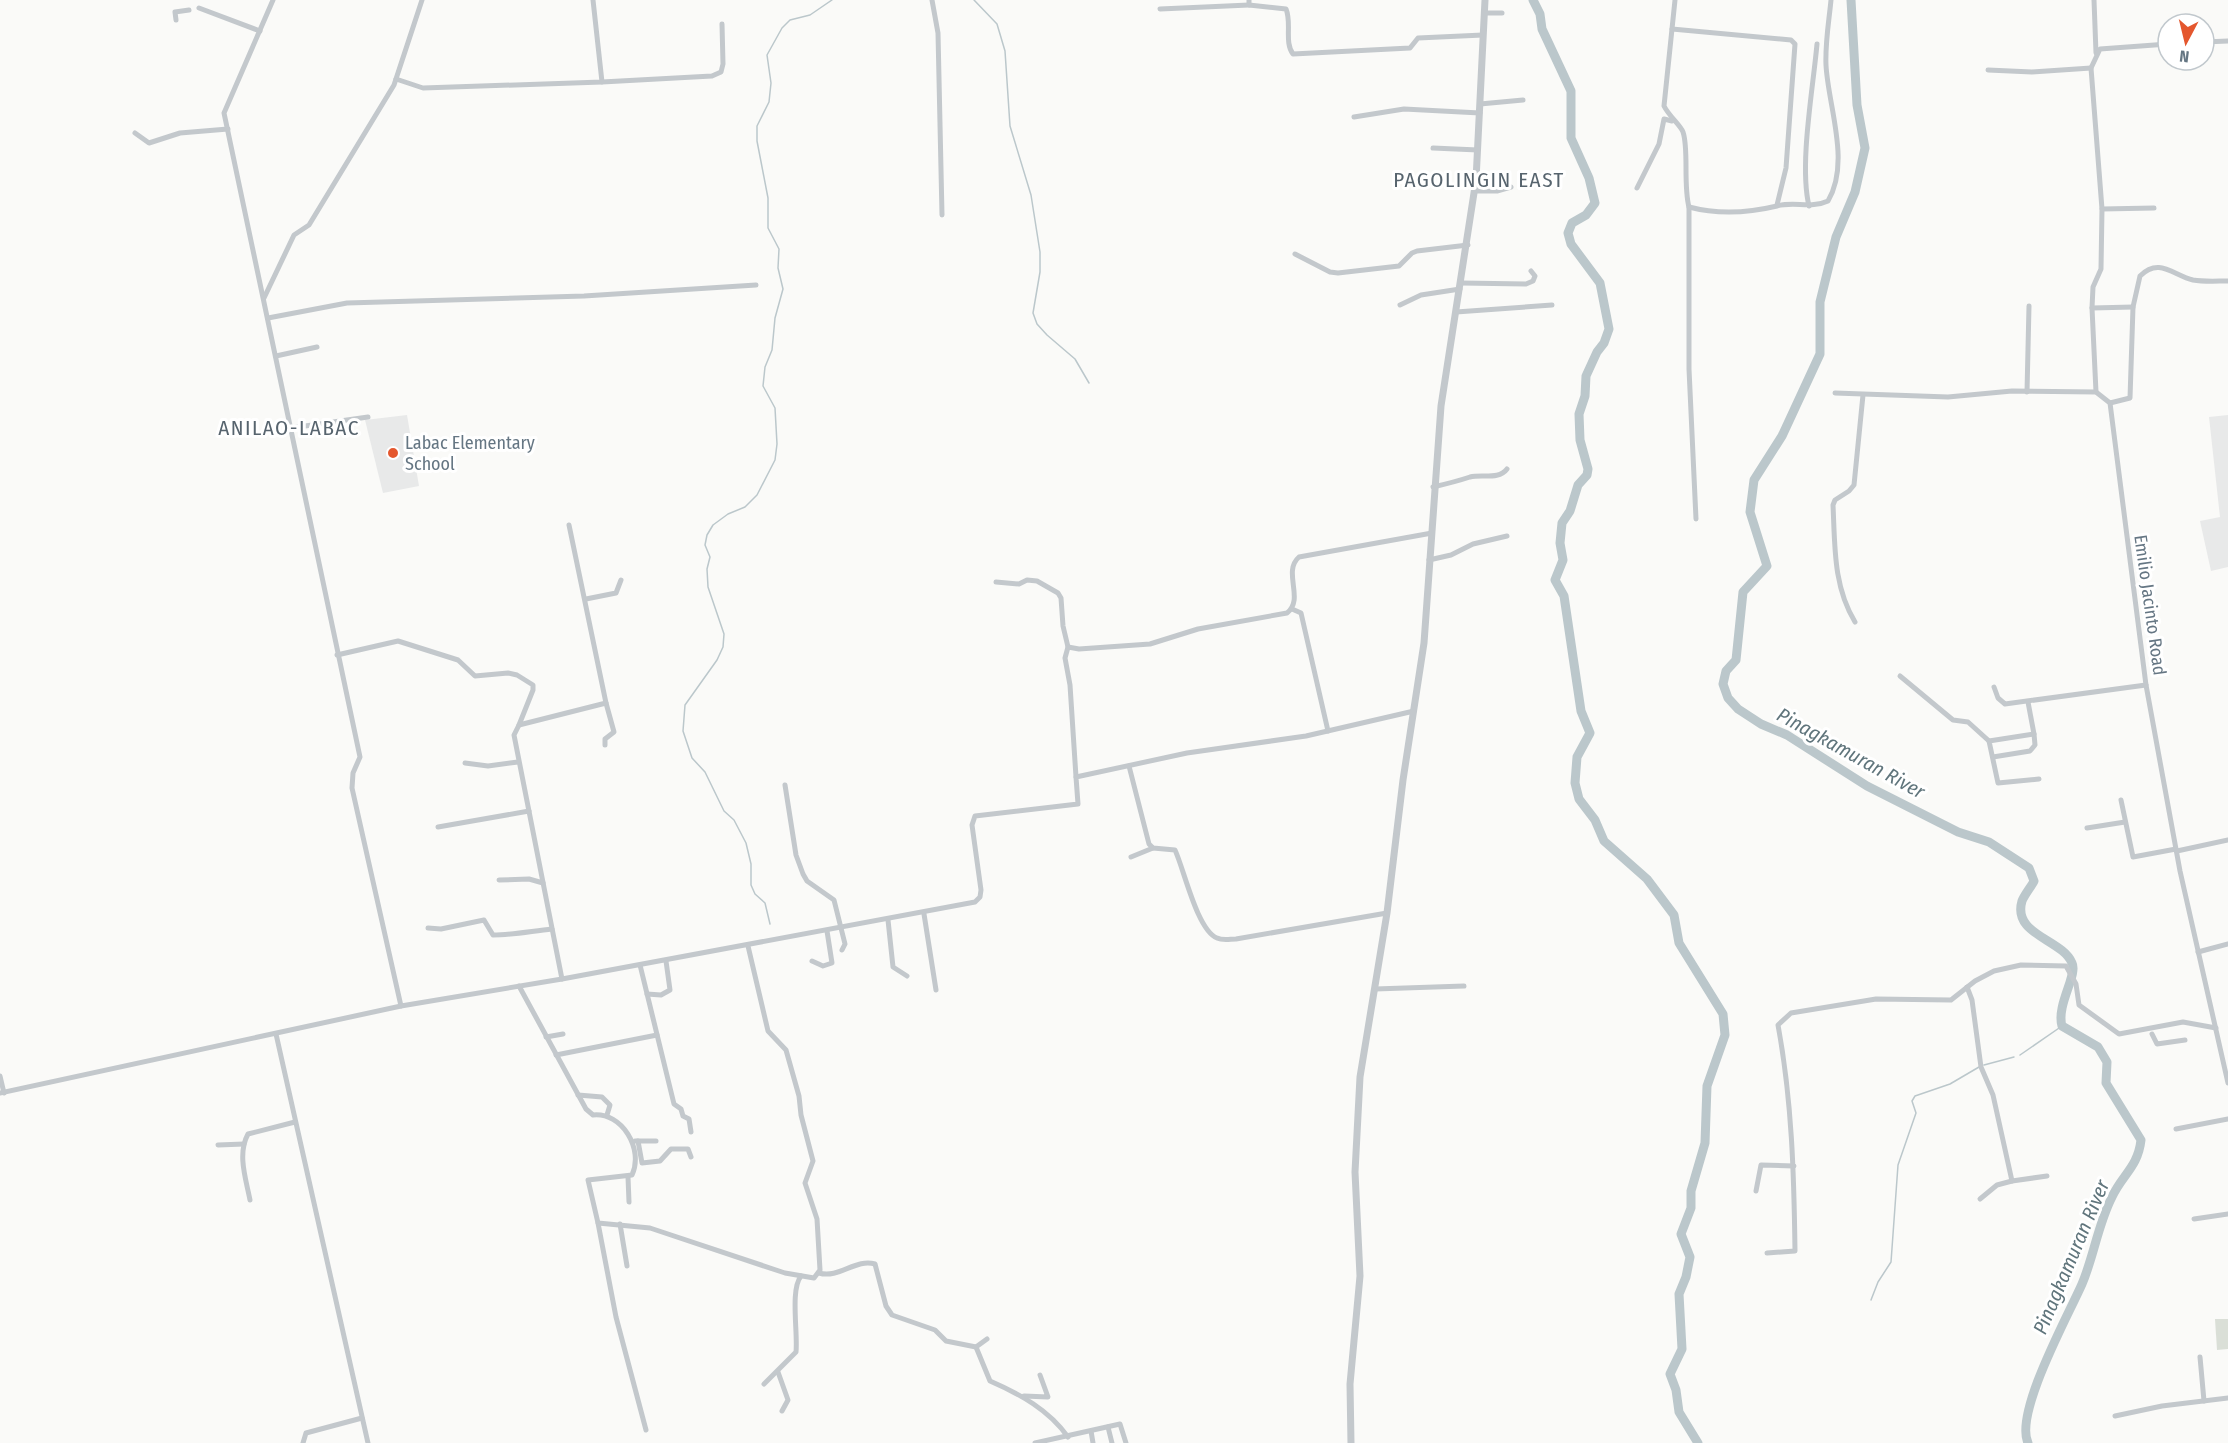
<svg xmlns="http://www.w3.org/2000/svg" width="2228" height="1443" font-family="'Fira Sans Condensed',sans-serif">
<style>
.built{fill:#e8e9e9}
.green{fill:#dadfd7}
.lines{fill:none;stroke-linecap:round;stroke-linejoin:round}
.stream{stroke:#bbc7cb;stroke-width:1.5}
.river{stroke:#bbc7cb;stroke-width:9}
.minor{stroke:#c3c8cc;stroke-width:5}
.tertiary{stroke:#c3c8cc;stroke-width:7}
.poi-dot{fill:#e4572e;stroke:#fff;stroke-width:2}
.labels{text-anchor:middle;stroke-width:6;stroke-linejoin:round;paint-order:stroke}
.poi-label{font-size:18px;fill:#657683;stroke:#fff;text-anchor:start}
.street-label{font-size:18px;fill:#657683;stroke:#fff}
.water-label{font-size:20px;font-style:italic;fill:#60757c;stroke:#fff}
.quarter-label{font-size:21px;letter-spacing:1.5px;fill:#57646e;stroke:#fff}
</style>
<rect width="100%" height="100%" fill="#fafaf8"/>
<!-- built -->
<g class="built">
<polygon points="407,415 419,486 383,493 365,420"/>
<polygon points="2228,415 2228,567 2211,571 2200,521 2220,517 2209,417"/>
</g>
<!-- green -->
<polygon class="green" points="2215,1319 2228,1319 2228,1349 2217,1350"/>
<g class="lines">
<!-- stream -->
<g class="stream">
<polyline points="974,0 997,24 1005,51 1010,126 1031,195 1040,252 1040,272 1033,313 1037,324 1047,335 1075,359 1089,383"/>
<polyline points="770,924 765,903 755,894 751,885 751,864 746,843 734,820 724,811 705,772 692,758 683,731 685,705 717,660 723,647 724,634 708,587 707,569 710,557 705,545 707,535 713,525 728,514 745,507 757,495 775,460 777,444 775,408 763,386 765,367 772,350 775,318 783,289 778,268 779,249 768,228 768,198 757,141 757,126 769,102 771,83 767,55 782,28 790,20 810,15 832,0"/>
<polyline points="2020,1055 2062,1026"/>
<polyline points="1984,1065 2014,1057"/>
<polyline points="1871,1300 1878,1282 1891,1262 1898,1165 1916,1113 1912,1101 1915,1096 1950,1084 1979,1067"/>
</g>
<!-- river -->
<g class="river">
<polyline points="1533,0 1540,14 1542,29 1571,91 1571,138 1589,178 1595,203 1586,215 1572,223 1568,233 1571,244 1600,283 1609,329 1604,343 1597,352 1586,376 1585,396 1579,414 1580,440 1588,469 1587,475 1578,485 1570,511 1562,523 1560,543 1563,560 1555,580 1564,596 1581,711 1590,733 1577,757 1575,783 1579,799 1595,820 1604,841 1647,879 1674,915 1679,943 1723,1014 1725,1035 1707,1086 1705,1143 1691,1191 1691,1208 1681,1234 1690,1257 1686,1277 1679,1294 1682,1349 1670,1374 1676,1390 1679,1412 1698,1443"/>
<path d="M1851,0L1857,105L1865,148L1855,192L1836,237L1820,302V354L1782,436L1754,480L1750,512L1767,566L1743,592L1736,660L1726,671L1723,684L1728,698L1738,709L1761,724L1787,735L1867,786L1958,832L1989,842L2029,868L2034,881C2031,887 2025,894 2022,901C2012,935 2062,939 2072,963C2078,975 2056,1005 2062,1026L2098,1047L2107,1062L2106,1083L2141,1140C2138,1167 2122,1175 2112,1197C2098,1224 2094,1256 2082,1284C2069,1314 2014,1413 2028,1443"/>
</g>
<!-- minor -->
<g class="minor">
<polyline points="273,0 224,113 360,757 353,773 352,788 401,1006"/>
<polyline points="932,0 938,33 942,215"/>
<path d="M1249,0V5L1286,9C1292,23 1284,42 1293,54L1410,48L1418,38L1483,35"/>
<path d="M1675,0L1664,106C1669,116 1681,126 1683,132C1689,149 1683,185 1689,207V369L1696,519"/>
<polyline points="2094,0 2096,53"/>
<polyline points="199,8 260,31"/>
<polyline points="1160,9 1249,5"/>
<polyline points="1484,13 1502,13"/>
<polyline points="176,20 175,12 189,10"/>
<polyline points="1672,29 1791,40 1795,44 1786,168 1777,205"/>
<polyline points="2204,42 2228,41"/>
<polyline points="1988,70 2032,72 2091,68"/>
<polyline points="396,79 423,88 602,82 593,0"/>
<polyline points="602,82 712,76 721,72 723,64 722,24"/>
<polyline points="1480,104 1523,100"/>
<polyline points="1354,117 1404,109 1480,113"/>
<polyline points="135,133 149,143 180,133 228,129"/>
<polyline points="1433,148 1478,150"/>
<polyline points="1637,188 1659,144 1664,119 1672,121"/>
<polyline points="1475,191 1497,191 1511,187"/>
<path d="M1809,206C1799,165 1813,89 1817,44"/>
<path d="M1689,207C1719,215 1748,213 1777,206C1794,201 1811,209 1828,201C1851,162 1828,106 1826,65C1825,43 1829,21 1831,0"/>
<polyline points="2102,209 2154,208"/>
<polyline points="1295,254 1330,272 1338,273 1399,266 1412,253 1417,251 1468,245"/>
<polyline points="1461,283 1526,284 1533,281 1535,276 1531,271"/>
<polyline points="264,298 294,235 309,225 394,85 422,0"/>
<polyline points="1400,305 1421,295 1460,289"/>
<polyline points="2092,308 2133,307"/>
<polyline points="1456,312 1552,305"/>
<polyline points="268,318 347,303 584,296 756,285"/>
<polyline points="276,356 317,347"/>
<polyline points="2027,392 2029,306"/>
<polyline points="2096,392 2092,308 2093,287 2101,269 2102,209 2091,68 2100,49 2168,44"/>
<polyline points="1835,393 1948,397 2012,391 2096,392 2110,403 2146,685 2180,871 2228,1083"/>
<path d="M2110,403L2130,398L2133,307L2140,276C2159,257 2173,275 2193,280C2204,282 2217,281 2228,281"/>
<polyline points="291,428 368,417"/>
<path d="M1433,487C1446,484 1458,481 1470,477C1482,474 1499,480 1507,469"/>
<polyline points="1429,560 1451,555 1473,544 1507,536"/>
<polyline points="996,582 1019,584 1027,580 1037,581 1058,593 1061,598 1063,626 1068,647"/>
<polyline points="586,599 616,593 621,580"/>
<polyline points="1292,609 1301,613 1328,731"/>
<path d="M1855,622C1833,586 1835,545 1833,505L1835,500L1849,491L1854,485L1863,395"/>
<polyline points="337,655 398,641 458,660 475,676 508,673 517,675 533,685 533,690 519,725"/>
<polyline points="1900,676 1953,720 1968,722 1989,741"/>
<polyline points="1994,687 1998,698 2005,704 2146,685"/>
<polyline points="2028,702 2034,734 1989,741 1998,783 2039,779"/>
<polyline points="605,745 605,739 614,732 606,703"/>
<polyline points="1993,757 2030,751 2035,745 2034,734"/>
<polyline points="465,763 488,766 518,762"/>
<path d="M1129,766L1149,844L1153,848L1175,850C1184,869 1197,930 1217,938C1223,941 1230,939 1236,939L1387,913"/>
<path d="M1076,777L1070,685L1065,658L1068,647L1079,649L1150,644L1198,629L1287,613C1305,599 1282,572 1299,557L1432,533"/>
<polyline points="785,785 796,855 803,874 807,881 834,900 845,944 842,950"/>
<polyline points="2121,800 2133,857 2176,849"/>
<polyline points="438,827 529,811"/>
<polyline points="2087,828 2125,822"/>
<polyline points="2177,851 2228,840"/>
<polyline points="1131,857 1153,848"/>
<polyline points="499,880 529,879 543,883"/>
<polyline points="924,914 936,990"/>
<polyline points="888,920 893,967 907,976"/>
<path d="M428,928L441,929L484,920L493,935C513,935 532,931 552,929"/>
<polyline points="2198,952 2228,944"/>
<polyline points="812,961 823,966 832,963 827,931"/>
<polyline points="640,965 674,1104 681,1109 683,1116 689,1119 691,1132"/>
<polyline points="562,979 975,902 980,897 981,890 972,825 975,816 1078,804 1076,777 1187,753 1306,736 1414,711"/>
<path d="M519,986L586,1109L593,1115C622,1112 644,1149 632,1175L588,1180L598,1223L650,1228L785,1273L814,1278L820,1270L817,1219L805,1183L813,1161L801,1115L799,1096L786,1050L768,1031L748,946"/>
<polyline points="1967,987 1972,1000 1981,1067 1993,1095 2012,1181 2047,1176"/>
<polyline points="1375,989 1464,986"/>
<polyline points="647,994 661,995 670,990 666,961"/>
<polyline points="276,1034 368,1443"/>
<polyline points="2152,1034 2157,1044 2185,1040"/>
<polyline points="546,1037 563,1034"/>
<polyline points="556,1055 657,1035"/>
<polyline points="0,1076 4,1093"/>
<polyline points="0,1093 401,1006 562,979 514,735 519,725 606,703 569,525"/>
<polyline points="578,1095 602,1097 610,1105 607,1115"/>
<polyline points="2176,1129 2228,1119"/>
<polyline points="635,1141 656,1141"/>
<polyline points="638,1141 642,1163 660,1161 671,1149 688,1149 691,1157"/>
<polyline points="218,1145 244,1144"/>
<polyline points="628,1177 629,1202"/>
<polyline points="1756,1191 1761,1165 1794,1166"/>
<polyline points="1980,1199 1997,1185 2012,1181"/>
<path d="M250,1200C246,1179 237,1154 248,1134L295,1122"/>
<polyline points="2194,1219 2228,1214"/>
<polyline points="598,1223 616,1317 646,1430"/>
<polyline points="620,1224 627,1266"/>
<path d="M1767,1253L1795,1251C1794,1175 1792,1101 1778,1025L1791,1013L1876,999L1951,1000L1975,981L1994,971L2021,965L2066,966L2076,984L2079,1005L2119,1034L2183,1022L2216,1028"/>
<path d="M819,1273C839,1279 856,1258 875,1264L886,1306L892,1315L935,1330L946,1341L976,1347"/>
<path d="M987,1339L976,1347L990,1381C1020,1394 1049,1410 1068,1437"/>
<polyline points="2200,1357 2204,1401"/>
<polyline points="778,1372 788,1400 782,1411"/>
<path d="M764,1384L796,1352C798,1332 790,1290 801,1276"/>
<polyline points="1024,1396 1048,1397 1040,1375"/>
<polyline points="2115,1416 2162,1406 2228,1398"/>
<polyline points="1108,1427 1112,1443"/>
<polyline points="1091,1431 1093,1443"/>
<polyline points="303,1443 306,1433 362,1418"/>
<polyline points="1035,1443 1120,1424 1126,1443"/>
</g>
<!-- tertiary -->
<polyline class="tertiary" points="1351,1443 1350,1384 1360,1276 1355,1172 1360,1077 1387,913 1403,780 1424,643 1441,406 1476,180 1485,0"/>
</g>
<!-- markers -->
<circle class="poi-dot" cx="393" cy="453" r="6"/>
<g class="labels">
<!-- poi labels -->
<g class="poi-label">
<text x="405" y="449">Labac Elementary<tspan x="405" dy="21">School</tspan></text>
</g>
<!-- street labels -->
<g class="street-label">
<text transform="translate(2150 605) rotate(82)" y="6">Emilio Jacinto Road</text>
</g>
<!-- water labels -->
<g class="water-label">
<text transform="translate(1851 753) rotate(29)" y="7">Pinagkamuran River</text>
<text transform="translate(2071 1257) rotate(-67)" y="7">Pinagkamuran River</text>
</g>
<!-- quarter labels -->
<g class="quarter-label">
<text x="1479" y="187">PAGOLINGIN EAST</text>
<text x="289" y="435">ANILAO-LABAC</text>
</g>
</g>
<!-- north arrow -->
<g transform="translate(2186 42) rotate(187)"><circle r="28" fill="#ffffff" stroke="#c1c8cd" stroke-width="1.5"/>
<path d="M0-4.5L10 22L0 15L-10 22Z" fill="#e4572e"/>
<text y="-9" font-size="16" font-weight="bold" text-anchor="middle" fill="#657683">N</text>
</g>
</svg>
